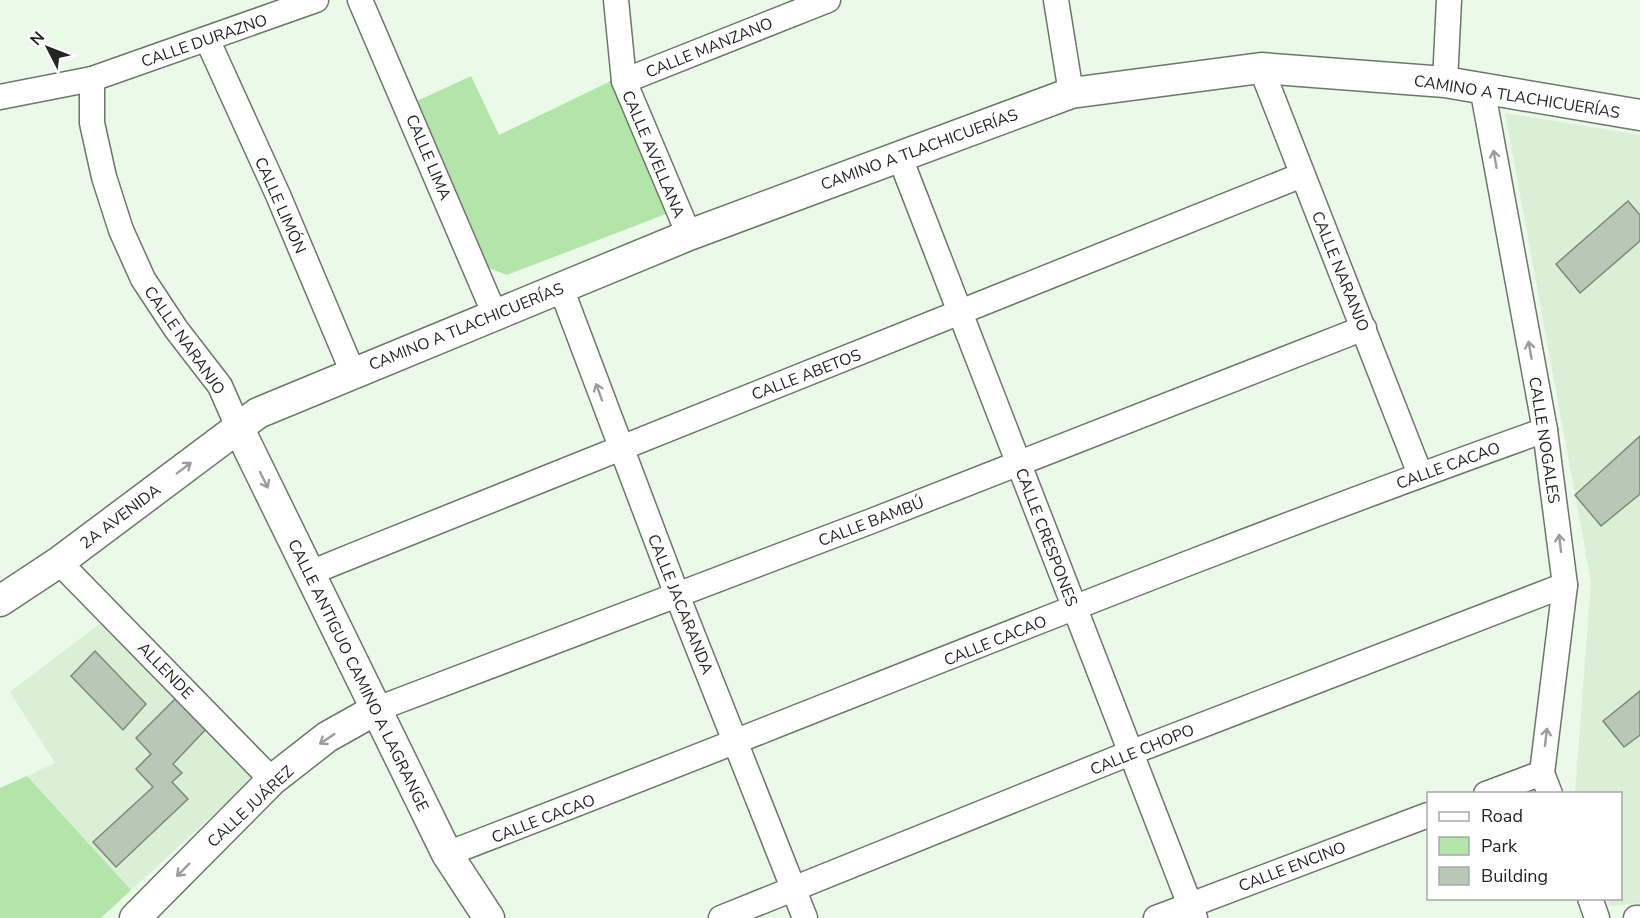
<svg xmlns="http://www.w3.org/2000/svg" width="1640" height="918" font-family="'Nunito Sans',sans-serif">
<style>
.built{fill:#dbefd7}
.green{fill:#b3e4aa}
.building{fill:#b8c7b6;stroke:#7c8a7a;stroke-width:1.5}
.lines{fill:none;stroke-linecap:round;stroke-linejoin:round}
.minor-casing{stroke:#6b7869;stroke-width:27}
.tertiary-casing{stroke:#6b7869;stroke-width:33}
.minor{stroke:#fff;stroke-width:24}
.tertiary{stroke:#fff;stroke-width:30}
.oneway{stroke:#9b9d9b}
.labels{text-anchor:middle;stroke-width:6;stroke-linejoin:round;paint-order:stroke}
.street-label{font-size:16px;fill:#212620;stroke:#fff}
</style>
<rect width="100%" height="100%" fill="#eaf9e8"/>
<!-- built -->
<g class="built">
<polygon points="1505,113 1640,135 1640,903 1611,906 1608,899 1620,898 1620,794 1575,793 1591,582"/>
<polygon points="106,619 254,777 131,890 27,776 55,763 10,692"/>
</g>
<!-- green -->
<g class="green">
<polygon points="471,76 499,135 611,81 666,214 507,275 489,268 417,101"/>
<polygon points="27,776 131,890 101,918 0,918 0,788"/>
</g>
<!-- building -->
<g class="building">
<polygon points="1628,201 1640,215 1640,241 1580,293 1556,264"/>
<polygon points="1640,436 1640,494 1601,526 1575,495"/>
<polygon points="95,651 146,704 123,730 71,676"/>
<polygon points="1640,691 1640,735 1624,747 1603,721"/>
<polygon points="178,696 208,727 173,764 182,773 172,782 188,799 116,867 93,842 153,787 136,769 151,754 136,738"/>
</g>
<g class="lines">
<defs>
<g id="minor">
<polyline points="360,0 495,315"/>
<polyline points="616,0 624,81 689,235"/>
<polyline points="1056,0 1071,93"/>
<polyline points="207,39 278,195 353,373"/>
<polyline points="1261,68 1420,474"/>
<polyline points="92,79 92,123 104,177 121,230 143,279 176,329 220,386 238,427"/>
<polyline points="624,81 828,0"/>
<polyline points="1445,82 1449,0"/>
<polyline points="1482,87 1545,430 1565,585 1542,773 1550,794"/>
<polyline points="0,97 92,79 316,0"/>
<polyline points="899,155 1195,918"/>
<polyline points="561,288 677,595 805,918"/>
<polyline points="59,562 272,780"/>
<path d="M310,573C640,439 972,310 1302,175"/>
<polyline points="377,709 869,522 1364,328"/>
<polyline points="1486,794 1542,773"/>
<path d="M447,854C813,714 1175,562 1545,430"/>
<polyline points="1590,898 1597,918"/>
<polyline points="721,918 1130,753 1565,585"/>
<polyline points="1156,918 1428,815"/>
<polyline points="1636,918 1640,918"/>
</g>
<g id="tertiary">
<polyline points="238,427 447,854 489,918"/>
<polyline points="0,601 59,562 258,413 689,235 1071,93 1261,68 1445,82 1640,115"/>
<polyline points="135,918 272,780 327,737 377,709"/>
</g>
</defs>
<!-- minor casing -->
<use href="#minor" class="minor-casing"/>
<!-- tertiary casing -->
<use href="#tertiary" class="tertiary-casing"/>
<!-- minor -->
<use href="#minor" class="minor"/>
<!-- tertiary -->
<use href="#tertiary" class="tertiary"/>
</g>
<!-- one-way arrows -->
<defs><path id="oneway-shaft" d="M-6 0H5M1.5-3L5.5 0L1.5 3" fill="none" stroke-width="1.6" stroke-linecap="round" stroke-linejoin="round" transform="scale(1.5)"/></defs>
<g class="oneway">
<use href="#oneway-shaft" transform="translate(1495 159) rotate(-100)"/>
<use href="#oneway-shaft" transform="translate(1530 350) rotate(-100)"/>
<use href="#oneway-shaft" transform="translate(599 392) rotate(-110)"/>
<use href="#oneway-shaft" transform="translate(184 468) rotate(-37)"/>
<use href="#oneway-shaft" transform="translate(264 480) rotate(64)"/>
<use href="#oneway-shaft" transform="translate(1560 543) rotate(-97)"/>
<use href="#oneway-shaft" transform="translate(1546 737) rotate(-83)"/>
<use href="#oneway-shaft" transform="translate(327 739) rotate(146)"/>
<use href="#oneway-shaft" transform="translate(183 870) rotate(135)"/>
</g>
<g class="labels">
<!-- street labels -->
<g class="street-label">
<text transform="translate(204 40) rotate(-19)" y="6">CALLE DURAZNO</text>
<text transform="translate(709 47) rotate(-22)" y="6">CALLE MANZANO</text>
<text transform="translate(1517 96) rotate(9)" y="6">CAMINO A TLACHICUERÍAS</text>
<text transform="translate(919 149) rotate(-20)" y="6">CAMINO A TLACHICUERÍAS</text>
<text transform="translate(654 154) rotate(67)" y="6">CALLE AVELLANA</text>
<text transform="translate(429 157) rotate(67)" y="6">CALLE LIMA</text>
<text transform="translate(281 205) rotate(66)" y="6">CALLE LIMÓN</text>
<text transform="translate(1341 271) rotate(68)" y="6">CALLE NARANJO</text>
<text transform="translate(466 326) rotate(-22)" y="6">CAMINO A TLACHICUERÍAS</text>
<text transform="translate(185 340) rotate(55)" y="6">CALLE NARANJO</text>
<text transform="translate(806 374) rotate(-21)" y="6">CALLE ABETOS</text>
<text transform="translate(1545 440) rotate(81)" y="6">CALLE NOGALES</text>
<text transform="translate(1448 465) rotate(-20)" y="6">CALLE CACAO</text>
<text transform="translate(120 516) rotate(-37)" y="6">2A AVENIDA</text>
<text transform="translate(871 521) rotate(-21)" y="6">CALLE BAMBÚ</text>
<text transform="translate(1047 537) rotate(69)" y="6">CALLE CRESPONES</text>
<text transform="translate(681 604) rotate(68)" y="6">CALLE JACARANDA</text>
<text transform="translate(995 640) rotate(-22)" y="6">CALLE CACAO</text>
<text transform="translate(166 670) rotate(46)" y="6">ALLENDE</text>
<text transform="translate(359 675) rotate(64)" y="6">CALLE ANTIGUO CAMINO A LAGRANGE</text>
<text transform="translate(1142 749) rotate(-22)" y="6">CALLE CHOPO</text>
<text transform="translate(250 806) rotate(-43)" y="6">CALLE JUÁREZ</text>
<text transform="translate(543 818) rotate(-21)" y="6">CALLE CACAO</text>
<text transform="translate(1292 866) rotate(-21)" y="6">CALLE ENCINO</text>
</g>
</g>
<!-- legend -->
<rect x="1427" y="792" width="195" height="108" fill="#ffffff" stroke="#a6a8a6" stroke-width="1.5"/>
<rect x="1439" y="812" width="30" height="9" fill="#ffffff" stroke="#a6a8a6" stroke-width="1.5"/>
<text x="1481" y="822" font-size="18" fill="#212620">Road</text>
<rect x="1439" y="837" width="30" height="18" fill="#b3e4aa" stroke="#a6a8a6" stroke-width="1.5"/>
<text x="1481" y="852" font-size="18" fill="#212620">Park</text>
<rect x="1439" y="867" width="30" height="18" fill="#b8c7b6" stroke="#a6a8a6" stroke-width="1.5"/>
<text x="1481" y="882" font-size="18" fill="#212620">Building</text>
<!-- north arrow -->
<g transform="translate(48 48) rotate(312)" stroke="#ffffff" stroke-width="4.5" paint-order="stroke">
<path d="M0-4.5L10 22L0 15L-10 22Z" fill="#212620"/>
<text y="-9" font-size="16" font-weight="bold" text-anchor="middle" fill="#212620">N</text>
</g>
</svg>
